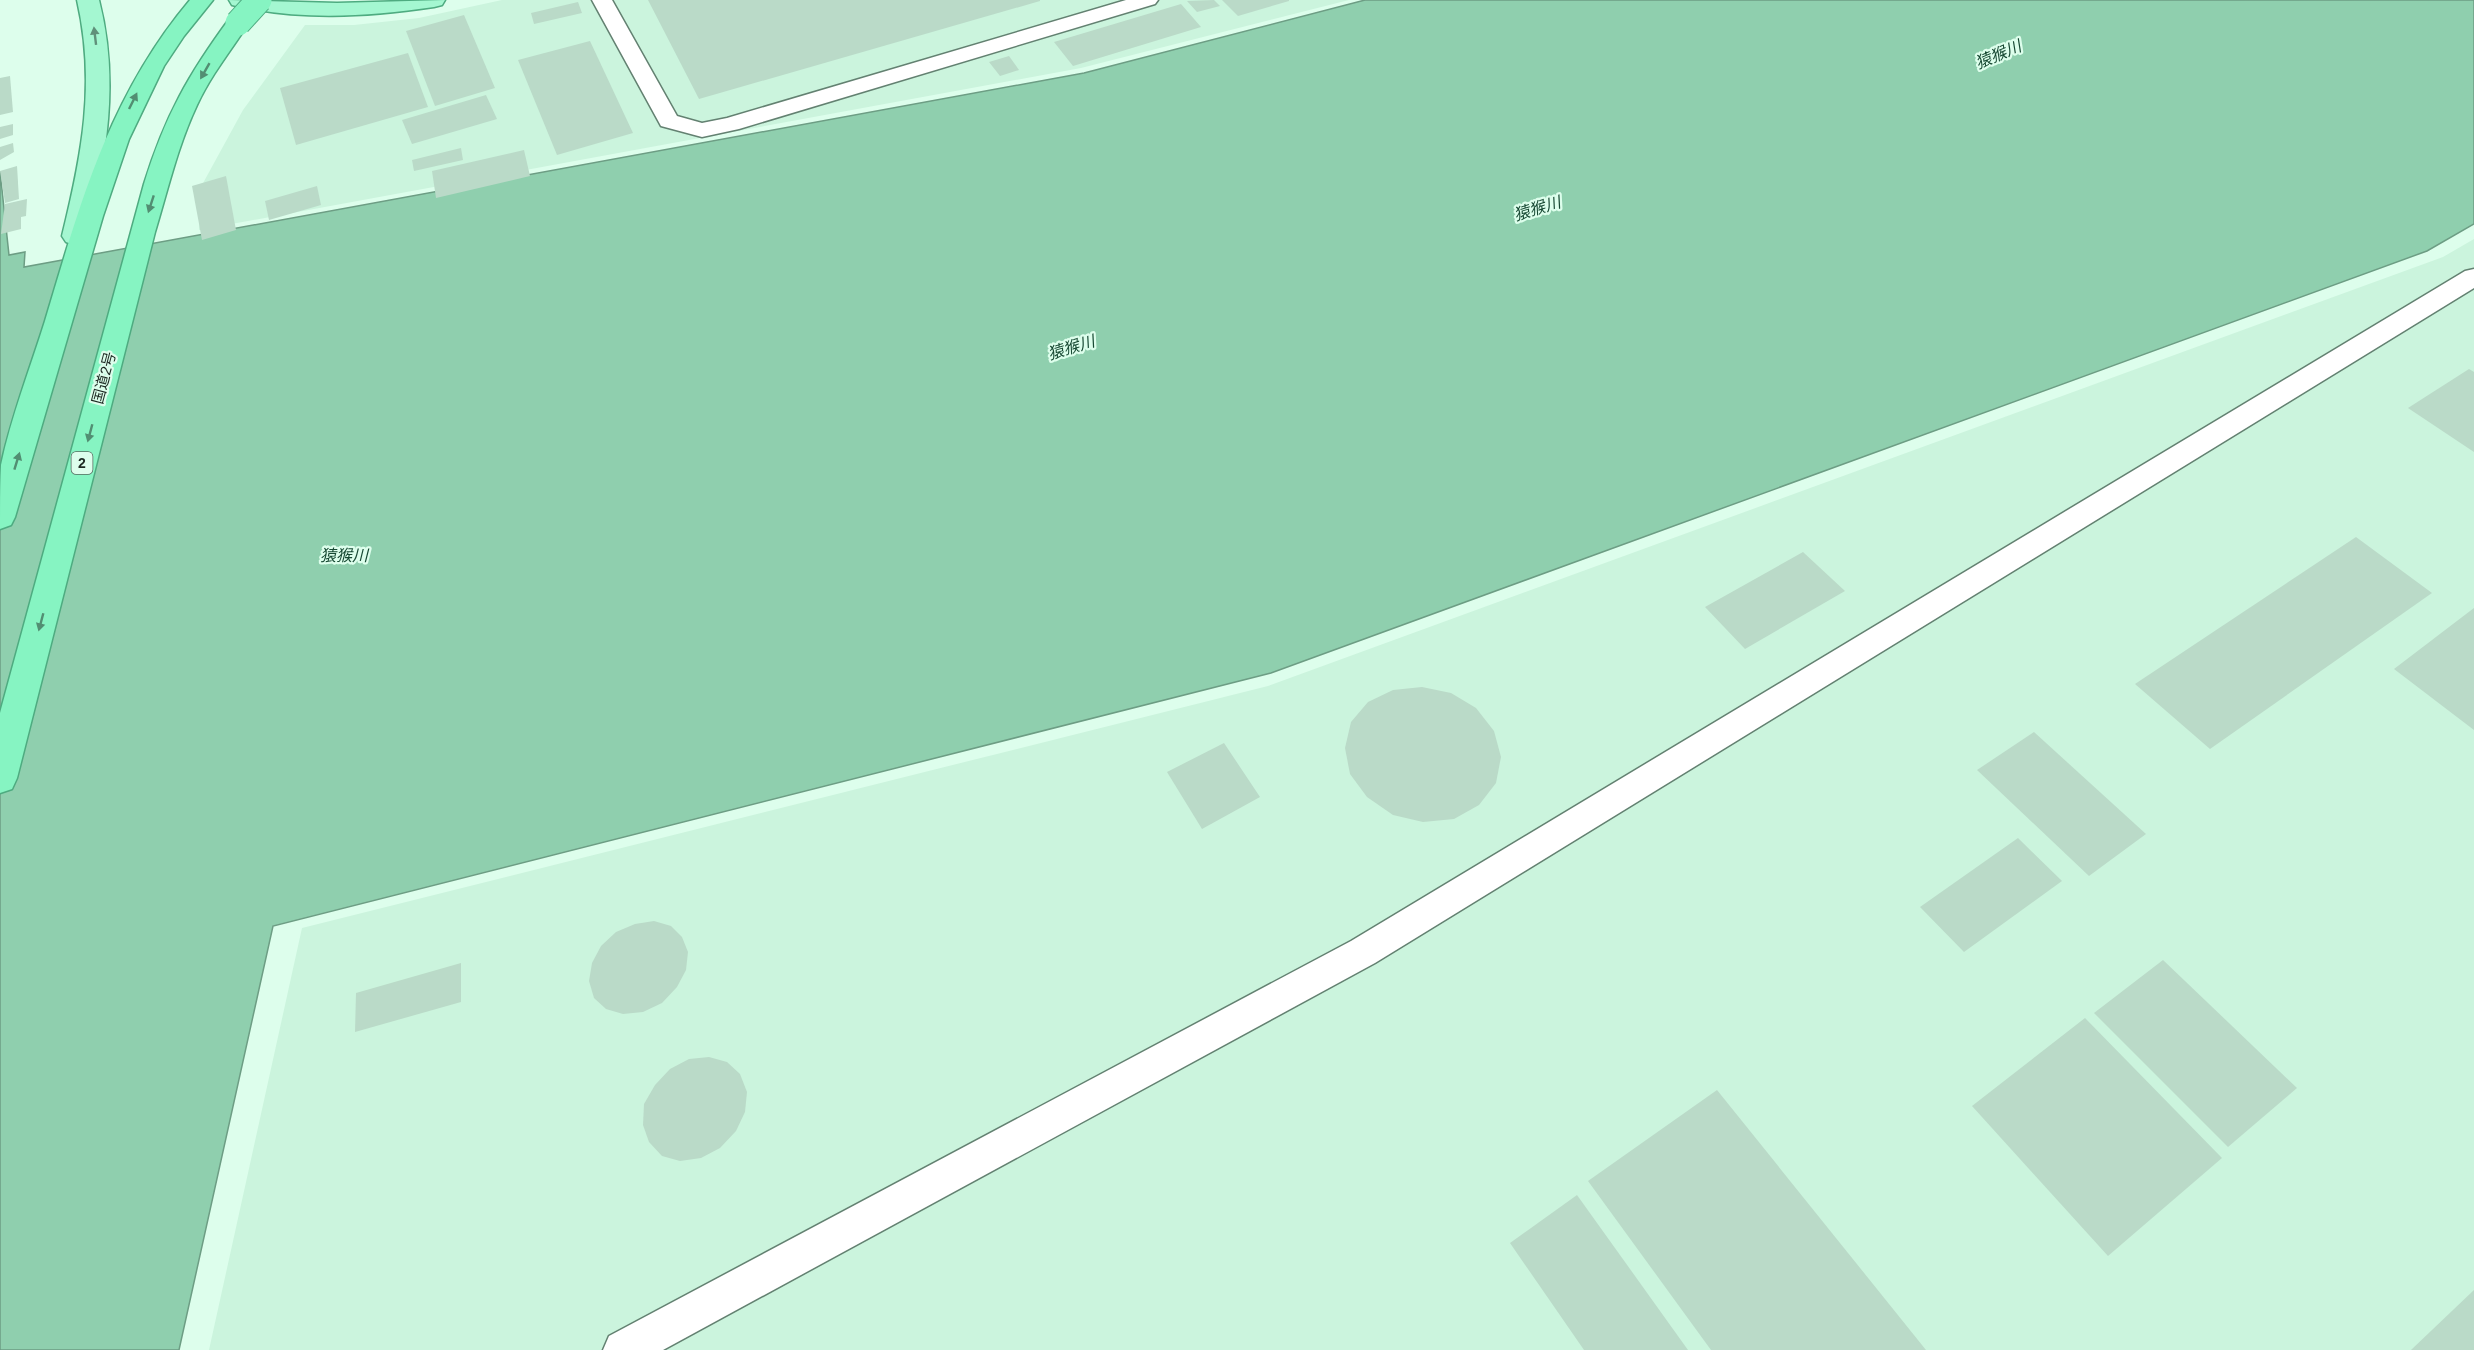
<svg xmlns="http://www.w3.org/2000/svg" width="2474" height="1350" font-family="Arial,'Noto Sans JP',sans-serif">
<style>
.built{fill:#cbf4dd}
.water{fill:#8fcfae;stroke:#6d9d84;stroke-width:1.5}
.building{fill:#badac8}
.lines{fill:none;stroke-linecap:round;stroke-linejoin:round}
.service-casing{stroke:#638171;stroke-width:3}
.primary-casing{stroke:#4eab80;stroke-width:3}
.trunk-casing{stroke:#4eab80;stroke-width:3}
.service{fill:#fff;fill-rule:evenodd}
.primary{fill:#a4f7d1;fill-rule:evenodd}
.trunk{fill:#86f4c2;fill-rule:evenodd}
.trunk-bridge-casing{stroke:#4eab80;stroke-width:27;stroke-linecap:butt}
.trunk-bridge{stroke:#86f4c2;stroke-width:25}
.oneway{fill:#60907a}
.oneway2{fill:#528e72}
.labels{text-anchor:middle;stroke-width:4.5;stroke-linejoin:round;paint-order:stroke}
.shield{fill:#ddfeec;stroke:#57695f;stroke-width:1.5}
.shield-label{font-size:14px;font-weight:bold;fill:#1d2922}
.street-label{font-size:15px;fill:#1d2922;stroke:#ddfeec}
.water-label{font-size:16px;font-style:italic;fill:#164832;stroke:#ddfeec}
</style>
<rect width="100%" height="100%" fill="#ddfeec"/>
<!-- built -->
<g class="built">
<polygon points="502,0 1349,0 1081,68 199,230 202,185 243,110 305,25 354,25 419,18"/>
<polygon points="2474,239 2474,1350 209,1350 302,928 1268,686 2443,257"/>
</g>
<!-- water -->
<polygon class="water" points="1365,0 2474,0 2474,224 2427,251 1271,673 273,926 179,1350 0,1350 0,171 9,255 25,252 24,267 1084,73"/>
<!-- building -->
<g class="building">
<polygon points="648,0 1040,0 1040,1 699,99"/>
<polygon points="1214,0 1220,6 1197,12 1187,1"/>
<polygon points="1222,0 1289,0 1289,1 1238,16"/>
<polygon points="578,2 582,13 534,24 531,13"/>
<polygon points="1181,4 1201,27 1073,66 1054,42"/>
<polygon points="464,15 495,88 435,106 406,31"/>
<polygon points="590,41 633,133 557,155 518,60"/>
<polygon points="408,53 428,107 296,145 280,88"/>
<polygon points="1009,56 1019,70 1000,76 989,62"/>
<polygon points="10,76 13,112 0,115 0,78"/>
<polygon points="486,95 497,119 412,144 402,120"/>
<polygon points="13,124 13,135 0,139 0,127"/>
<polygon points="13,143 14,152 0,160 0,147"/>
<polygon points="461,148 463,160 414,171 412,160"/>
<polygon points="524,150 530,176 436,198 432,171"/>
<polygon points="17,166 19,199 5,203 0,171"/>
<polygon points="226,176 236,230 202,240 192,186"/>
<polygon points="317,186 321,205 269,220 265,201"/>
<polygon points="27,199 26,216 21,217 21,229 1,234 5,204"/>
<polygon points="2469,369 2474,372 2474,452 2408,408"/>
<polygon points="2356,537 2432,593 2210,749 2135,684"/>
<polygon points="1803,552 1845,591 1745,649 1705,607"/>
<polygon points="2474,608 2474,730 2394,669"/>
<polygon points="1422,687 1451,693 1476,708 1494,731 1501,757 1496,783 1479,805 1454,819 1423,822 1393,815 1367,797 1350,774 1345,748 1351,722 1368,702 1393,690"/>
<polygon points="2034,732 2146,834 2089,876 1977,770"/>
<polygon points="1224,743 1260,797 1202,829 1167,772"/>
<polygon points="2018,838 2062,881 1964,952 1920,907"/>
<polygon points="654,921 671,926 682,937 688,952 686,970 677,987 662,1003 643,1012 623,1014 606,1009 594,998 589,981 592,963 601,946 616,932 635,924"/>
<polygon points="2163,960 2297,1088 2228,1147 2094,1013"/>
<polygon points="461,963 461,1002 355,1032 356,993"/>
<polygon points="2085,1018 2222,1158 2108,1256 1972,1106"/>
<polygon points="709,1057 727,1062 740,1074 747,1092 745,1112 736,1131 720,1148 701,1158 680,1161 662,1156 649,1142 643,1125 644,1104 655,1085 670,1069 689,1059"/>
<polygon points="1717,1090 1926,1350 1711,1350 1588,1181"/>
<polygon points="1577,1195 1688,1350 1584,1350 1510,1243"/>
<polygon points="2474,1290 2474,1350 2411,1350"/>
</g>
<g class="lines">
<defs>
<g id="service">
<polygon points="592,0 612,0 677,116 702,123 727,118 1126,0 1158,0 1155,4 739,129 702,137 661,126"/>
<polygon points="2474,269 2474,288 1375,963 663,1350 603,1350 609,1336 1351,941 2465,271"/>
</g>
<g id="primary">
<path d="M77,0H99C120,82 106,155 88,236L84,242L75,245L66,242L62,236C82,155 96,83 77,0Z"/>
<path d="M229,0L337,3L445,0L442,5L434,7C366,17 299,21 232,5Z"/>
</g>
<g id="trunk">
<path d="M190,0H213L184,36L164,66L129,139L103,216L15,517L11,525L0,529C0,509 0,484 1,465C11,417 30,369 45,321C80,204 109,96 190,0Z"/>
<path d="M238,16L246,18L249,23C231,50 211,75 197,105C178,145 168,189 155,232L17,778L12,789L0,793V713L144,184C165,116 188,75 230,18Z"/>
</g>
</defs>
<!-- service casing -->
<use href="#service" class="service-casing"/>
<!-- primary casing -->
<use href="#primary" class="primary-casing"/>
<!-- trunk casing -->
<use href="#trunk" class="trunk-casing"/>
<!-- service -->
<use href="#service" class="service"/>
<!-- primary -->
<use href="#primary" class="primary"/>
<!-- trunk -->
<use href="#trunk" class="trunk"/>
<defs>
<polyline id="trunk-bridge" points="238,23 259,0"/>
</defs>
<!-- trunk-bridge casing -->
<use href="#trunk-bridge" class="trunk-bridge-casing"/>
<!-- trunk-bridge -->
<use href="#trunk-bridge" class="trunk-bridge"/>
</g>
<!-- one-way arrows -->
<defs><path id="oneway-solid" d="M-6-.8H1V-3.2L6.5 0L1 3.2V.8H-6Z" transform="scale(1.5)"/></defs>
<use class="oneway" href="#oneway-solid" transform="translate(95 36) rotate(-97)"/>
<g class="oneway2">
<use href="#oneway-solid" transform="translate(205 71) rotate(120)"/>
<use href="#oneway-solid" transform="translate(133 101) rotate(-64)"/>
<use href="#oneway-solid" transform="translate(151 204) rotate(108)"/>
<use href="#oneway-solid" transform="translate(90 433) rotate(105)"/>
<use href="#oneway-solid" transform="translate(17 461) rotate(-73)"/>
<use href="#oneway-solid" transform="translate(41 622) rotate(105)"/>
</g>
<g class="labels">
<!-- shield labels -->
<rect class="shield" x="71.5" y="452" width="21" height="22" rx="4.5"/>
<g class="shield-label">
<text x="82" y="468">2</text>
</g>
<!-- street labels -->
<g class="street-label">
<text transform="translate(104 378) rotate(-75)" y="5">国道2号</text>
</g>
<!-- water labels -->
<g class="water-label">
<text transform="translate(1998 54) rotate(-23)" y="6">猿猴川</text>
<text transform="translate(1537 208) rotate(-17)" y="6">猿猴川</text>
<text transform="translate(1071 347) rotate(-17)" y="6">猿猴川</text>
<text x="344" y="561">猿猴川</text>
</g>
</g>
</svg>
